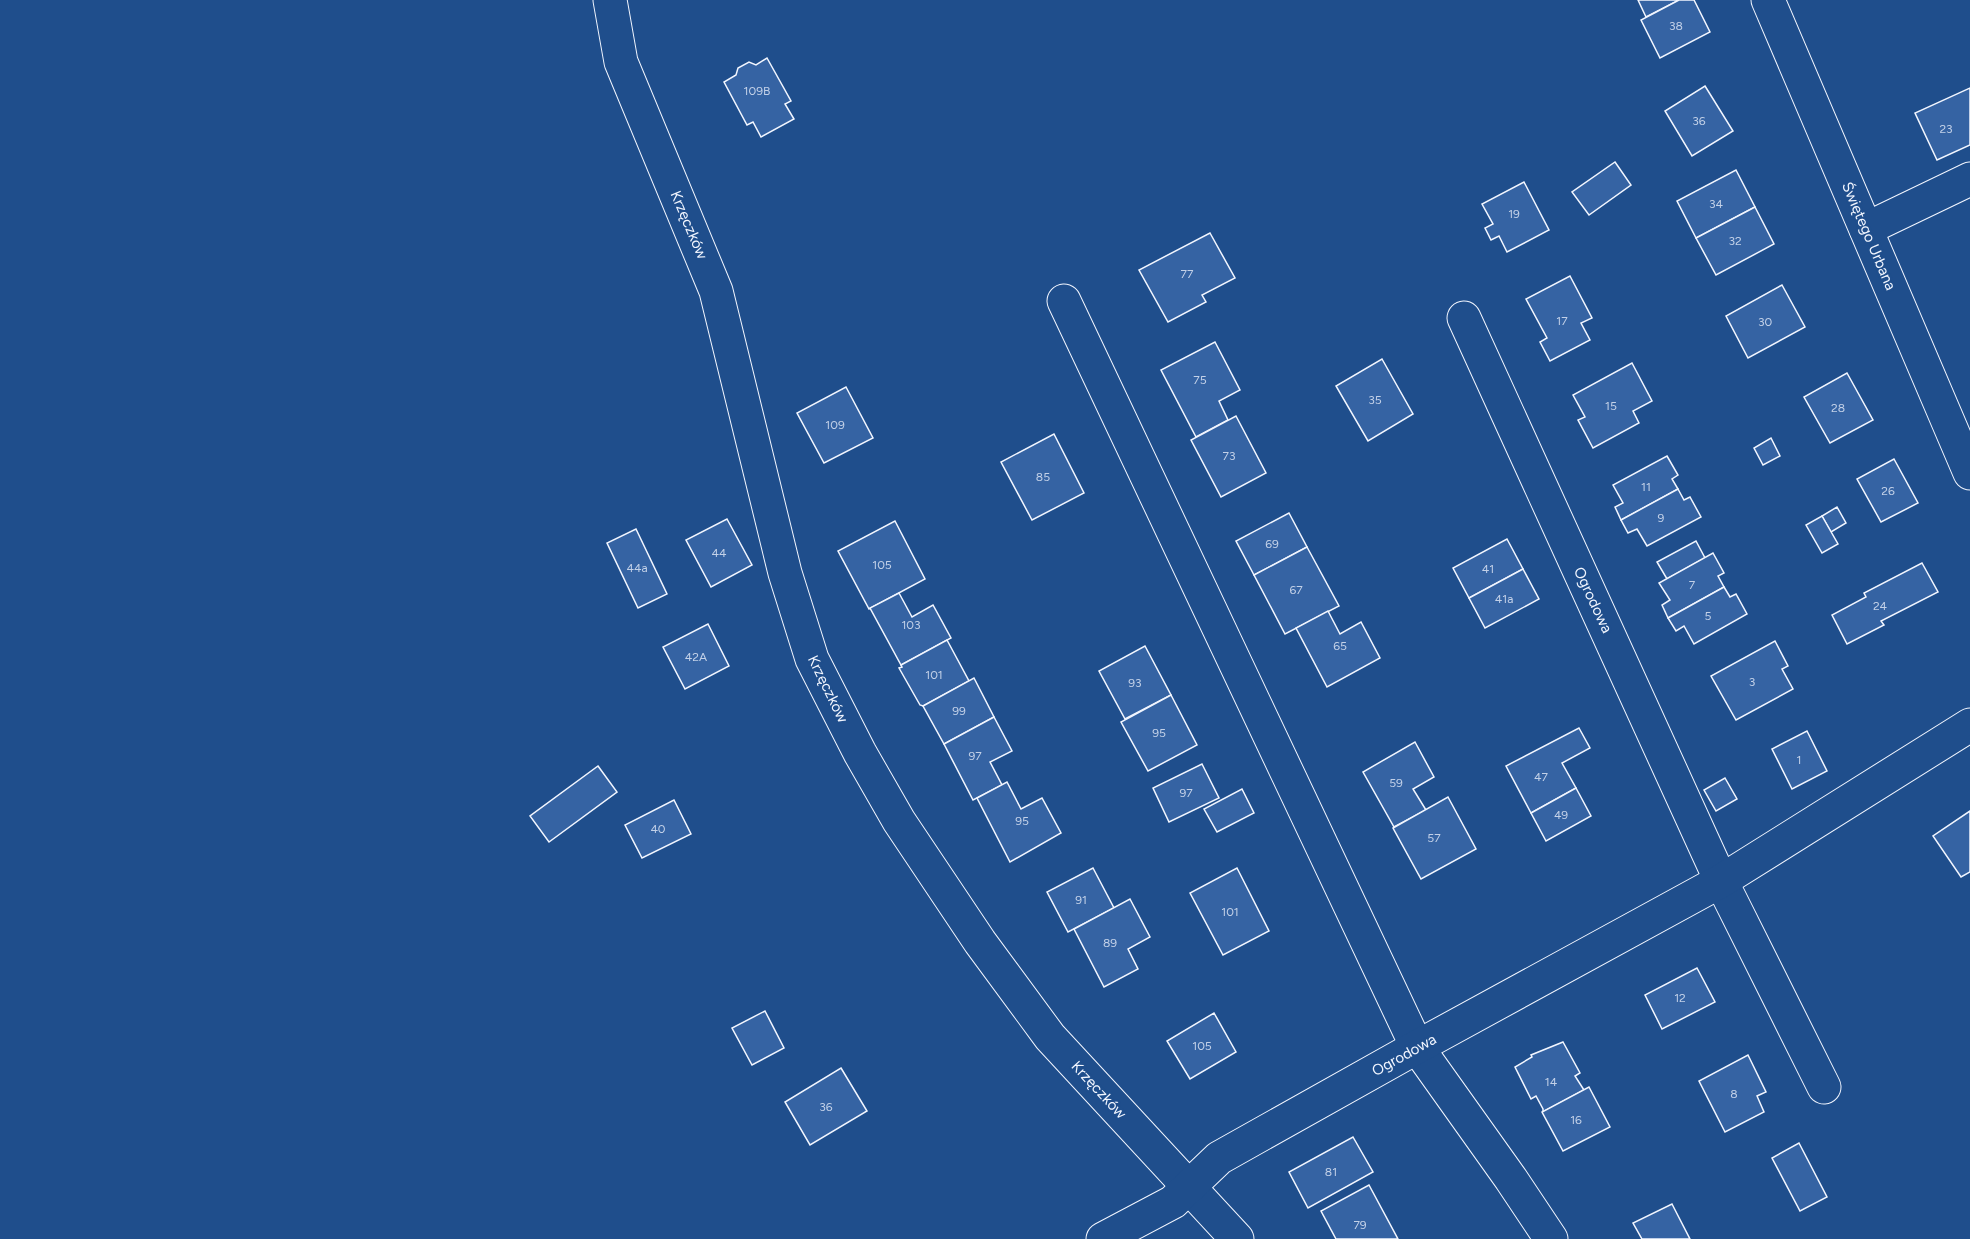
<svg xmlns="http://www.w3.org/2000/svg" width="1970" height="1239" font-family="Figtree,sans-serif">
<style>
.building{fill:#3563a3;stroke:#f2f6ff;stroke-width:1.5}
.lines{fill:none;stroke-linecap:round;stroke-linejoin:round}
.minor-casing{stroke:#f2f6ff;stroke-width:35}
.minor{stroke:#1f4e8c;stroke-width:33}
.labels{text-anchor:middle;stroke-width:4.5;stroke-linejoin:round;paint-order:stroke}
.number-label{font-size:12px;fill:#c3d1e8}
.street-label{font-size:15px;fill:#f2f6ff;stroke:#1f4e8c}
</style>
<rect width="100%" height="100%" fill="#1f4e8c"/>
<!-- building -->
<g class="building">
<polygon points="1638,0 1679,0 1646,17"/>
<polygon points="1679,0 1694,0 1710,32 1660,58 1641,20"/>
<polygon points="767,58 791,101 785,104 794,119 761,137 753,122 747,125 724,82 736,75 738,68 749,62 756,65"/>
<polygon points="1705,86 1733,131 1692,156 1665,111"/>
<polygon points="1970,88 1970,145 1937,160 1915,113"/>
<polygon points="1615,162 1631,185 1589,215 1572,192"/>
<polygon points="1736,170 1755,207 1696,238 1677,201"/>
<polygon points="1524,182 1549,230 1507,252 1499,236 1491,240 1485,228 1493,224 1482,204"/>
<polygon points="1755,207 1774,244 1716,275 1696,238"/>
<polygon points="1210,233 1235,278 1202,295 1206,302 1168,322 1139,270"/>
<polygon points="1570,276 1592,318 1581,323 1590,340 1550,361 1540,342 1547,338 1526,299"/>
<polygon points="1782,285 1805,327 1748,358 1726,316"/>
<polygon points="1215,342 1240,390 1219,401 1228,420 1196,437 1161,370"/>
<polygon points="1382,359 1413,414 1368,441 1336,386"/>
<polygon points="1632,363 1652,401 1633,411 1639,423 1593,448 1578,420 1585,417 1573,395"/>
<polygon points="1847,373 1873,420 1830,443 1804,397"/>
<polygon points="846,387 873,438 824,463 797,413"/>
<polygon points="1236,416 1266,473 1221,497 1191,440"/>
<polygon points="1054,434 1084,493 1032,520 1001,462"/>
<polygon points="1771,438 1780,456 1763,465 1754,448"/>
<polygon points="1667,456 1678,475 1672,479 1678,489 1621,520 1615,507 1623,503 1613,485"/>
<polygon points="1894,459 1918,503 1881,522 1857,479"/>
<polygon points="1678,489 1684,500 1690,497 1701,517 1647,546 1637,529 1628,533 1621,520"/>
<polygon points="1837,507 1846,523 1831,532 1822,516"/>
<polygon points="1289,513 1307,547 1254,575 1236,541"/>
<polygon points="1822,516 1838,544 1822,553 1806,525"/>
<polygon points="727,519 752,565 711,587 686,540"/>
<polygon points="895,521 925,579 869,609 838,551"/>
<polygon points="636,529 667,594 638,608 607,543"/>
<polygon points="1507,539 1523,569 1469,598 1453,568"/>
<polygon points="1696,541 1705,558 1667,579 1657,562"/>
<polygon points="1307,547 1339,606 1285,634 1254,575"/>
<polygon points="1713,553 1724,573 1718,576 1724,587 1668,618 1662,605 1670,600 1659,583"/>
<polygon points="1922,563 1938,592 1881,621 1884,625 1847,644 1832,615 1866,597 1864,593"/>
<polygon points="1523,569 1539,599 1485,628 1469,598"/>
<polygon points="1724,587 1730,597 1736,594 1747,614 1694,644 1684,626 1676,631 1668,618"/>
<polygon points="899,593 912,617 933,605 951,638 901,665 870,608"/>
<polygon points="1328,611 1340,634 1361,622 1380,658 1327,687 1296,628"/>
<polygon points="708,624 729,666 685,689 663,647"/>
<polygon points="947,640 969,681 923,706 920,705 899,668 902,667 901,665"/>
<polygon points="1775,641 1788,666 1782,669 1793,689 1736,720 1711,676"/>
<polygon points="1145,646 1171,695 1125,719 1099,671"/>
<polygon points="974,678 994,717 944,744 923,706"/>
<polygon points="1171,695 1197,745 1148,771 1121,722"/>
<polygon points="994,717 1012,751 990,762 1002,785 973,800 944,744"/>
<polygon points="1579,728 1590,748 1562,763 1576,788 1531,813 1506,766"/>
<polygon points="1807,731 1827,771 1792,789 1772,749"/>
<polygon points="1415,742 1434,777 1413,789 1426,810 1394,827 1363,772"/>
<polygon points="1202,764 1219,798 1169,822 1153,788"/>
<polygon points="598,766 617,792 549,842 530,816"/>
<polygon points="1725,778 1737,799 1716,811 1704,790"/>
<polygon points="1007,782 1021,809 1042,798 1061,833 1010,862 977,798"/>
<polygon points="1576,788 1591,816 1546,841 1531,813"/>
<polygon points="1242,789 1254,813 1217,832 1204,809"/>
<polygon points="1448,797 1476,849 1421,879 1393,828"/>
<polygon points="674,800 691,834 642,858 625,825"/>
<polygon points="1970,811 1970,872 1961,877 1933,836"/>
<polygon points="1093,868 1114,908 1068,932 1047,892"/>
<polygon points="1237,868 1269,931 1223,955 1190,893"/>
<polygon points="1130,899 1150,937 1128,949 1138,969 1104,987 1074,929"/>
<polygon points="1697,968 1715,1002 1662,1029 1645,995"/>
<polygon points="765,1011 784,1048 752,1065 732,1028"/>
<polygon points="1214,1013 1236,1052 1190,1079 1167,1041"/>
<polygon points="1563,1042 1580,1073 1575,1076 1584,1090 1543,1112 1543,1109 1536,1096 1531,1099 1515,1067 1532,1057 1531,1055"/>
<polygon points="1748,1055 1766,1092 1757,1096 1764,1112 1725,1132 1699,1081"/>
<polygon points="841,1068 867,1111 810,1145 785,1102"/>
<polygon points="1589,1087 1610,1127 1563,1151 1542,1112"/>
<polygon points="1353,1137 1373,1172 1308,1208 1289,1172"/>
<polygon points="1799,1143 1827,1197 1800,1211 1772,1158"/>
<polygon points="1369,1185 1398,1239 1336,1239 1321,1211"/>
<polygon points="1672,1204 1690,1239 1642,1239 1633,1223"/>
</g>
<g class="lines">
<defs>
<g id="minor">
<polyline points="610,0 621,62 716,291 785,573 812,659 860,753 899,821 980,942 1050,1037 1237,1239"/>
<polyline points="1768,0 1970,473"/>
<polyline points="1866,229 1970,179"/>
<polyline points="1064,301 1417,1047 1511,1179 1551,1239"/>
<polyline points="1464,318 1721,881 1824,1087"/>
<polyline points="1103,1239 1173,1202 1219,1158 1417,1047 1721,881 1970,725"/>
</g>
</defs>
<!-- minor casing -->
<use href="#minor" class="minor-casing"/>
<!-- minor -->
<use href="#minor" class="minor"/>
</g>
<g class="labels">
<!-- number labels -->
<g class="number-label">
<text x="1676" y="30">38</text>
<text x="757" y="95">109B</text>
<text x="1699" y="125">36</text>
<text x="1946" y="133">23</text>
<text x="1716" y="208">34</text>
<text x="1514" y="218">19</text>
<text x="1735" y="245">32</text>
<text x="1187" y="278">77</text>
<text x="1562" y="325">17</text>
<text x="1765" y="326">30</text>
<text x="1200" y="384">75</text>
<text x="1375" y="404">35</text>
<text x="1611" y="410">15</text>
<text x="1838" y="412">28</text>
<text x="835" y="429">109</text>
<text x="1229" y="460">73</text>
<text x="1043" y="481">85</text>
<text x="1646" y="491">11</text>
<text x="1888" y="495">26</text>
<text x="1661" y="522">9</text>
<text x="1272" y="548">69</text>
<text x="719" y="557">44</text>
<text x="882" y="569">105</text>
<text x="637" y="572">44a</text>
<text x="1488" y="573">41</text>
<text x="1692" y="589">7</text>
<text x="1296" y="594">67</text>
<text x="1504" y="603">41a</text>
<text x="1880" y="610">24</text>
<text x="1708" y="620">5</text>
<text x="911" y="629">103</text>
<text x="1340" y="650">65</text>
<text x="696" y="661">42A</text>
<text x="934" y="679">101</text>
<text x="1752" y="686">3</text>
<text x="1135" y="687">93</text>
<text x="959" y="715">99</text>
<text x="1159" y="737">95</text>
<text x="975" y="760">97</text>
<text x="1799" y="764">1</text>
<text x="1541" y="781">47</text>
<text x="1396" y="787">59</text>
<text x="1186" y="797">97</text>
<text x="1561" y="819">49</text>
<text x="1022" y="825">95</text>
<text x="658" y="833">40</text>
<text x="1434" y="842">57</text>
<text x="1081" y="904">91</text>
<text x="1230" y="916">101</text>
<text x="1110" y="947">89</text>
<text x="1680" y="1002">12</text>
<text x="1202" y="1050">105</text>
<text x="1551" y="1086">14</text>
<text x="1734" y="1098">8</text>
<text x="826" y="1111">36</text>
<text x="1576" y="1124">16</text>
<text x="1331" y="1176">81</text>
<text x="1360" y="1229">79</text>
</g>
<!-- street labels -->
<g class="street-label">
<text transform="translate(689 225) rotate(67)" y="5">Krzęczków</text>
<text transform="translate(1869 236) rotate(67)" y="5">Świętego Urbana</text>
<text transform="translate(1593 600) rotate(65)" y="5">Ogrodowa</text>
<text transform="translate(828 689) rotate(64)" y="5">Krzęczków</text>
<text transform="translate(1404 1055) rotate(-29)" y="5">Ogrodowa</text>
<text transform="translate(1099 1090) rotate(47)" y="5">Krzęczków</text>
</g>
</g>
</svg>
